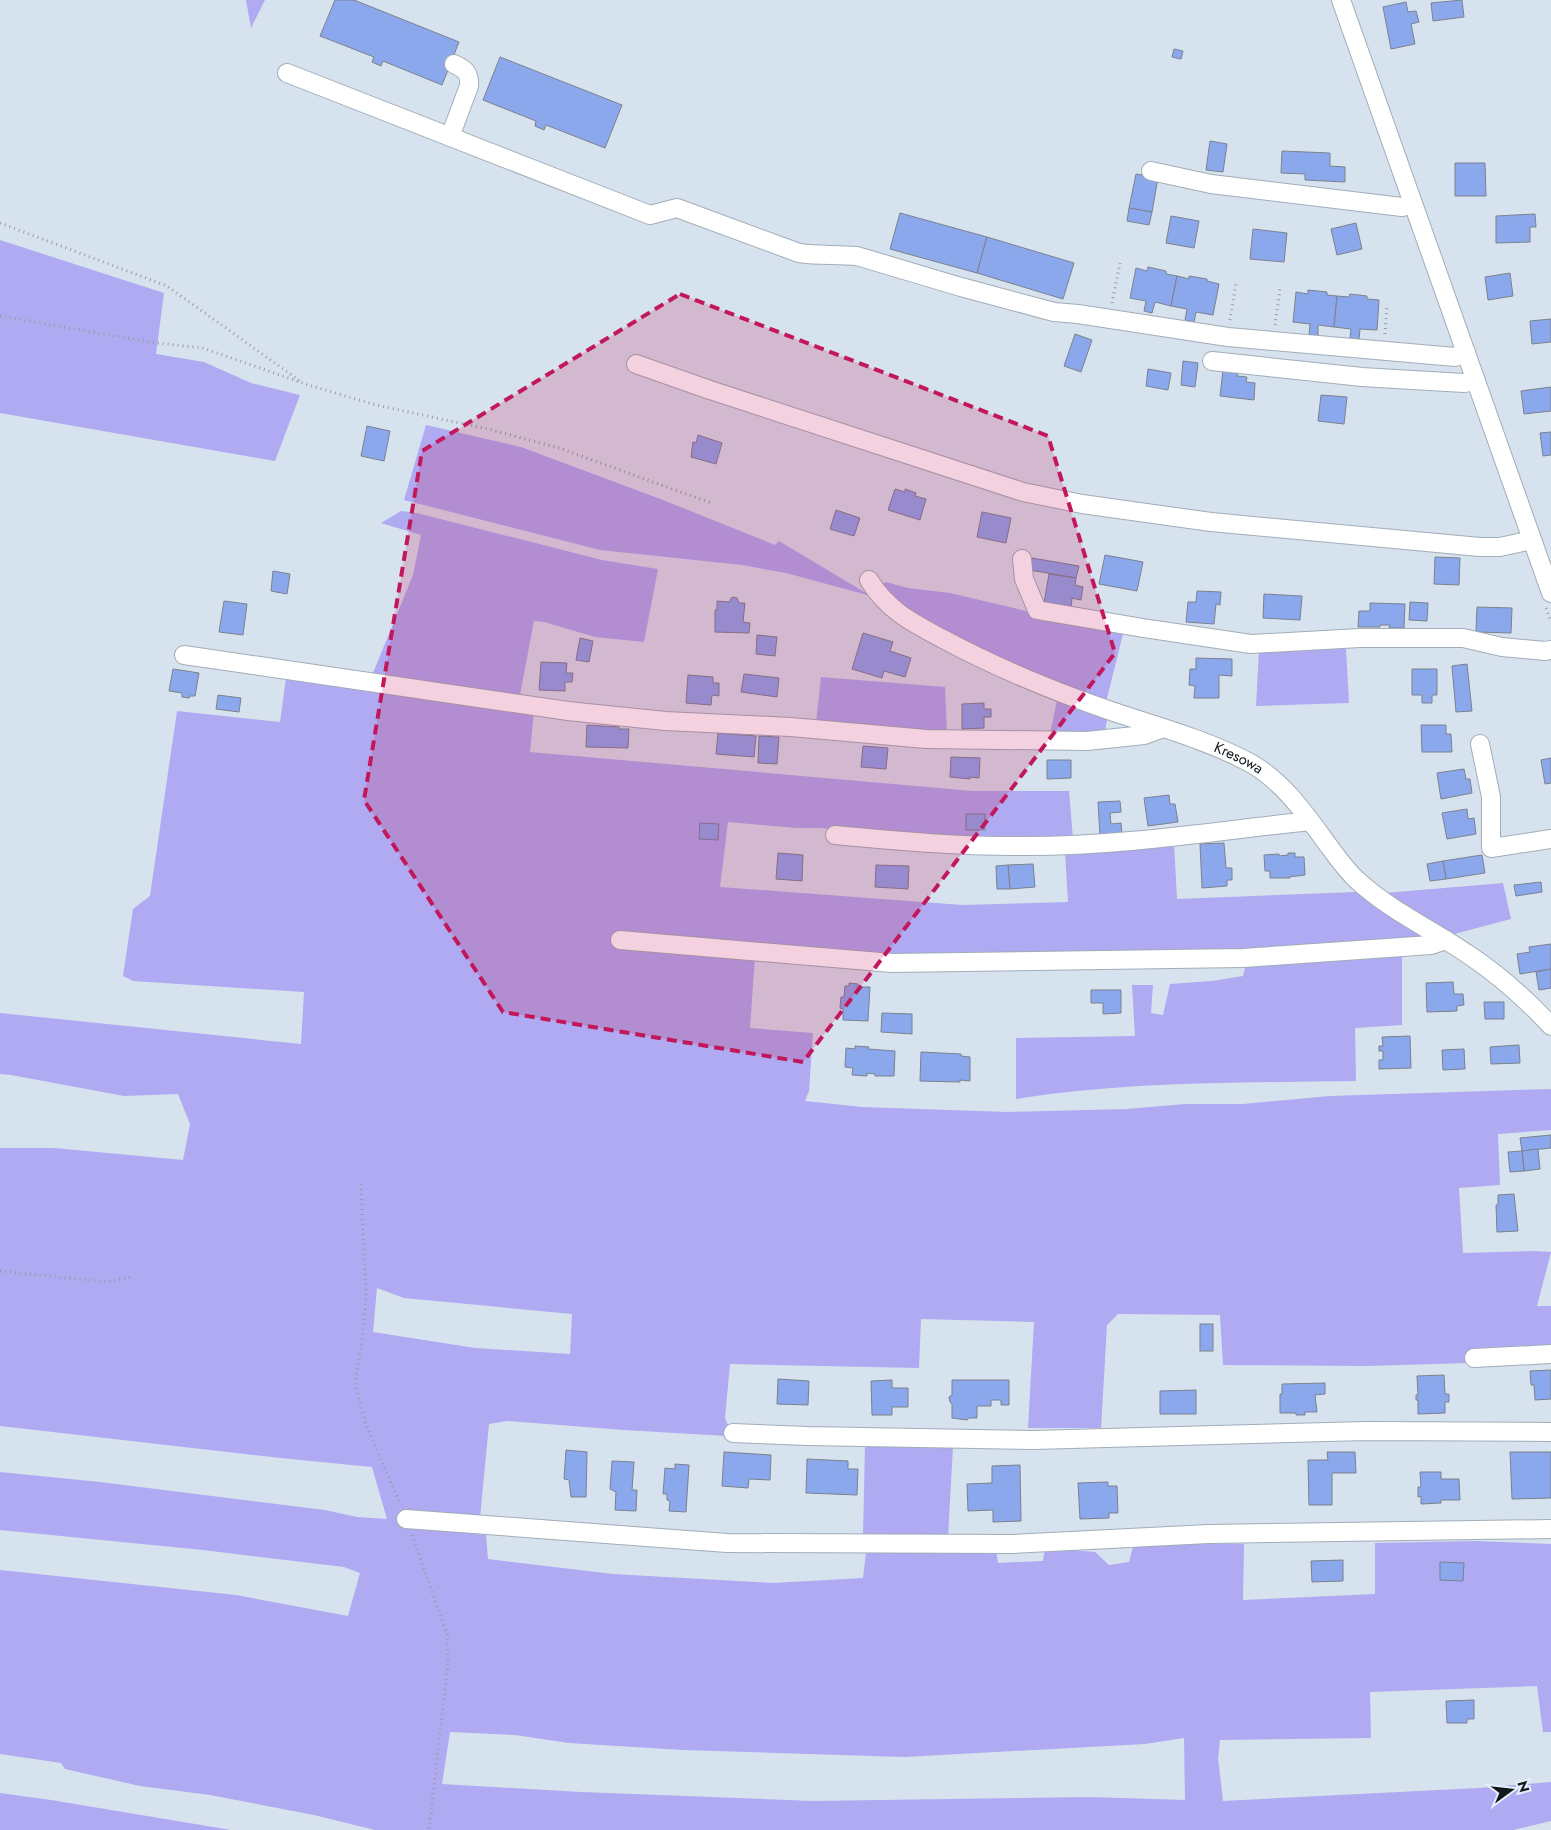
<svg xmlns="http://www.w3.org/2000/svg" width="1551" height="1830" font-family="Jost,sans-serif">
<style>
.green{fill:#afaaf1;fill-rule:evenodd}
.building{fill:#8ca8ec;stroke:#7b818e}
.lines{fill:none;stroke-linecap:round;stroke-linejoin:round}
.minor-casing{stroke:#a1adb8;stroke-width:20}
.path{stroke:#949ea7;stroke-width:3;stroke-dasharray:1 4;stroke-linecap:butt}
.minor{stroke:#fff;stroke-width:18}
.marked{fill:#c2185b;fill-opacity:0.2;stroke:#c2185b;stroke-width:4;stroke-dasharray:10 6;stroke-linejoin:round}
.labels{text-anchor:middle;stroke-width:4;stroke-linejoin:round;paint-order:stroke}
.street-label{font-size:15px;fill:#13171c;stroke:#e3effb}
</style>
<rect width="100%" height="100%" fill="#d6e2ee"/>
<!-- green -->
<g class="green">
<polygon points="246,0 265,0 251,28"/>
<polygon points="0,240 164,293 156,354 204,362 251,383 300,395 275,461 0,413"/>
<polygon points="426,425 521,447 663,500 775,545 779,541 871,596 786,573 742,565 600,550 404,500"/>
<path d="M401,511L417,513L602,560L658,569L644,642L595,637L544,622L534,621L520,695C471,691 421,683 373,673L413,575L421,535L381,523Z"/>
<polygon points="886,582 908,588 950,593 1123,634 1106,702 1048,684 924,621 879,586"/>
<polygon points="1346,649 1349,703 1256,706 1259,650"/>
<polygon points="821,677 945,687 947,734 816,723"/>
<path d="M286,678L534,711L530,752L973,791H1069L1073,839L909,835L820,828H797L728,822L720,887L962,905L1068,902L1065,852L1174,843L1177,899L1356,892L1429,940L1258,952L905,956L625,931L624,946L755,957L750,1028L813,1033L809,1091L805,1101L862,1107L1007,1112L1127,1109L1185,1104H1243L1330,1096L1551,1089V1130L1498,1134L1500,1185L1459,1188L1463,1253L1534,1251L1551,1252L1537,1306H1551V1346L1468,1363L1367,1366L1223,1365L1220,1315L1118,1314L1107,1325L1101,1428H1028L1034,1322L921,1319L919,1368L730,1364L725,1418L728,1425L726,1436L624,1430L507,1421L489,1424L480,1518L433,1529L486,1535L488,1559L613,1574L773,1583L863,1578L866,1553L996,1550L998,1563L1043,1561L1045,1548L1095,1552L1109,1565L1129,1562L1133,1547L1183,1543L1244,1544L1243,1600L1375,1594V1543L1476,1541L1551,1544V1732H1543L1537,1686L1370,1692L1371,1738L1220,1740L1218,1758L1223,1801L1479,1788L1551,1782V1821L1513,1830H375L314,1815L210,1795L140,1786L65,1769L61,1763L0,1754V1570L236,1595L348,1616L360,1573L344,1567L203,1550L0,1530V1472L100,1482L325,1510L357,1517L387,1519L372,1467L281,1458L0,1426V1148H54L183,1160L190,1124L178,1094L124,1096L11,1075L0,1074V1013L301,1044L304,992L133,981L123,976L133,909L150,896L177,711L280,722ZM377,1288L404,1298L572,1314L570,1354L475,1348L373,1332ZM450,1732L515,1735L569,1743L683,1750L904,1757L1145,1744L1184,1738L1185,1800L1089,1797L813,1801L581,1792L442,1784Z"/>
<polygon points="1057,700 1103,714 1107,720 1105,732 1050,734"/>
<polygon points="1503,883 1511,919 1454,934 1385,893"/>
<path d="M1402,955V1025L1355,1028L1356,1081C1243,1083 1128,1081 1016,1099V1038L1135,1036L1132,985H1153L1151,1013L1163,1015L1170,984L1212,981L1243,976L1246,964Z"/>
<polygon points="865,1446 953,1446 948,1538 863,1537"/>
<polygon points="0,1793 51,1800 231,1830 0,1830"/>
</g>
<!-- building -->
<g class="building">
<polygon points="335,0 354,0 459,42 442,85 383,61 381,66 372,62 374,57 320,36"/>
<polygon points="1462,0 1464,17 1433,21 1431,3"/>
<polygon points="1406,2 1408,12 1416,11 1419,22 1411,24 1415,44 1391,49 1383,7"/>
<polygon points="1174,49 1183,51 1181,59 1172,57"/>
<polygon points="500,57 622,105 605,148 546,125 544,130 535,126 536,121 483,100"/>
<polygon points="1210,141 1227,144 1223,172 1206,170"/>
<polygon points="1282,151 1330,153 1330,166 1345,167 1345,182 1305,180 1305,174 1281,173"/>
<polygon points="1455,163 1485,163 1486,196 1455,196"/>
<polygon points="1136,174 1158,178 1152,212 1129,208"/>
<polygon points="1129,208 1152,212 1149,225 1127,221"/>
<polygon points="900,213 987,237 977,273 890,249"/>
<polygon points="1535,214 1536,227 1530,227 1530,242 1496,243 1496,216"/>
<polygon points="1171,216 1199,221 1194,248 1166,243"/>
<polygon points="1356,223 1362,249 1337,255 1331,229"/>
<polygon points="1253,229 1287,233 1284,262 1250,259"/>
<polygon points="987,237 1074,263 1063,299 977,273"/>
<polygon points="1148,267 1166,271 1166,274 1177,276 1171,306 1155,302 1152,313 1144,311 1146,301 1130,298 1136,268 1147,271"/>
<polygon points="1510,273 1513,296 1488,300 1485,277"/>
<polygon points="1177,276 1189,279 1189,276 1207,279 1207,281 1219,284 1213,315 1196,312 1194,322 1185,320 1187,309 1171,306"/>
<polygon points="1308,290 1327,292 1327,295 1337,296 1334,327 1318,325 1318,336 1309,335 1310,324 1293,322 1296,292 1308,294"/>
<polygon points="1350,294 1367,296 1367,299 1379,300 1377,330 1360,329 1359,339 1350,339 1351,329 1334,327 1337,296 1349,297"/>
<polygon points="1551,319 1551,342 1532,344 1530,321"/>
<polygon points="1075,334 1092,340 1081,372 1064,366"/>
<polygon points="1183,361 1198,363 1195,387 1181,385"/>
<polygon points="1148,369 1171,373 1168,390 1146,386"/>
<polygon points="1223,370 1238,371 1237,376 1247,377 1246,382 1255,383 1254,400 1220,396"/>
<polygon points="1551,387 1551,411 1524,414 1521,391"/>
<polygon points="1321,395 1347,397 1344,424 1318,421"/>
<polygon points="367,426 390,431 384,461 361,456"/>
<polygon points="1551,432 1551,455 1543,456 1540,433"/>
<polygon points="698,435 722,443 716,464 691,457 693,442 696,443"/>
<polygon points="895,489 905,492 905,489 916,493 915,496 926,499 920,520 888,510"/>
<polygon points="836,510 860,518 854,536 830,529"/>
<polygon points="982,512 1011,518 1006,543 977,537"/>
<polygon points="1105,555 1143,562 1137,591 1099,584"/>
<polygon points="1435,557 1460,558 1459,585 1434,584"/>
<polygon points="1032,558 1079,566 1076,578 1030,570"/>
<polygon points="273,571 290,574 287,594 271,591"/>
<polygon points="1049,574 1076,578 1075,585 1083,587 1081,600 1072,598 1071,608 1044,603"/>
<polygon points="1197,591 1221,592 1220,605 1216,604 1214,624 1186,622 1188,602 1196,602"/>
<polygon points="1264,594 1302,596 1300,620 1263,618"/>
<polygon points="732,597 737,598 739,603 745,603 743,622 750,623 749,633 715,632 715,610 717,610 717,601 729,602"/>
<polygon points="224,601 247,604 243,635 219,632"/>
<polygon points="1410,602 1428,603 1427,621 1409,620"/>
<polygon points="1370,603 1405,604 1404,628 1389,628 1390,625 1380,625 1380,627 1358,627 1359,611 1370,611"/>
<polygon points="1477,607 1512,608 1511,633 1476,632"/>
<polygon points="863,633 893,642 890,651 911,658 905,677 884,671 882,678 852,669"/>
<polygon points="757,635 777,637 775,656 756,654"/>
<polygon points="580,638 593,641 589,662 576,660"/>
<polygon points="1196,658 1232,659 1232,676 1219,675 1219,698 1194,698 1195,686 1189,685 1190,669 1196,669"/>
<polygon points="541,662 567,663 566,673 573,673 572,682 565,682 565,691 539,690"/>
<polygon points="1467,664 1472,711 1456,712 1452,666"/>
<polygon points="173,669 199,673 195,696 190,696 189,698 182,697 182,693 169,691"/>
<polygon points="1412,669 1437,669 1437,695 1432,695 1432,703 1422,703 1422,695 1412,695"/>
<polygon points="744,674 779,678 777,697 741,692"/>
<polygon points="688,675 713,677 713,683 719,683 719,696 712,695 711,705 686,703"/>
<polygon points="218,695 241,698 239,712 216,709"/>
<polygon points="984,703 984,709 991,709 991,717 984,717 984,728 962,729 962,704"/>
<polygon points="587,725 619,727 619,729 629,729 628,748 586,747"/>
<polygon points="1421,725 1446,725 1446,734 1451,734 1452,752 1422,752"/>
<polygon points="718,733 756,736 754,757 716,754"/>
<polygon points="759,736 779,737 777,764 758,763"/>
<polygon points="863,746 888,748 886,769 861,767"/>
<polygon points="951,757 980,758 979,778 970,777 970,779 950,777"/>
<polygon points="1551,758 1551,783 1545,784 1541,760"/>
<polygon points="1047,760 1071,760 1071,778 1047,779"/>
<polygon points="1464,769 1466,779 1470,779 1472,793 1441,799 1437,773"/>
<polygon points="1169,795 1170,804 1175,804 1178,822 1148,826 1144,798"/>
<polygon points="1120,801 1121,812 1110,813 1111,824 1121,823 1122,835 1100,836 1098,802"/>
<polygon points="1467,809 1468,819 1474,818 1476,834 1447,839 1442,813"/>
<rect x="966" y="814" width="19" height="16"/>
<polygon points="700,823 719,824 718,840 699,839"/>
<polygon points="1224,843 1226,868 1232,868 1232,880 1227,880 1227,886 1202,888 1200,844"/>
<polygon points="778,853 803,855 802,881 776,879"/>
<polygon points="1288,853 1295,853 1295,857 1304,857 1305,875 1289,877 1290,878 1270,878 1270,871 1265,871 1264,855 1279,854 1279,856 1288,855"/>
<polygon points="1482,855 1485,873 1446,879 1443,861"/>
<polygon points="1443,861 1446,879 1430,881 1427,864"/>
<polygon points="1033,864 1035,887 1010,889 1008,865"/>
<polygon points="876,865 909,866 908,889 875,887"/>
<polygon points="1008,865 1010,889 997,889 996,866"/>
<polygon points="1541,882 1542,892 1516,896 1514,885"/>
<polygon points="1551,944 1551,969 1520,974 1517,954 1530,952 1529,947"/>
<polygon points="1551,969 1551,988 1539,990 1536,972"/>
<polygon points="1453,982 1454,994 1463,994 1464,1005 1457,1006 1457,1011 1427,1012 1426,983"/>
<polygon points="849,983 858,984 858,987 870,987 868,1021 843,1020 843,1009 840,1008 841,997 844,997 845,986 849,986"/>
<polygon points="1091,990 1121,990 1121,1013 1103,1014 1103,1003 1091,1003"/>
<polygon points="1484,1002 1504,1002 1504,1019 1485,1019"/>
<polygon points="882,1013 912,1014 912,1034 881,1032"/>
<polygon points="1410,1036 1411,1068 1379,1069 1379,1060 1383,1060 1383,1051 1379,1051 1379,1046 1383,1046 1382,1037"/>
<polygon points="1519,1045 1520,1063 1491,1064 1490,1047"/>
<polygon points="855,1046 869,1047 868,1049 895,1051 894,1076 875,1076 875,1074 867,1073 867,1076 852,1075 853,1068 845,1067 846,1048 855,1049"/>
<polygon points="1464,1049 1465,1069 1443,1070 1442,1050"/>
<polygon points="921,1052 961,1054 961,1056 970,1057 970,1081 960,1080 960,1082 920,1081"/>
<polygon points="1551,1135 1551,1148 1522,1151 1520,1138"/>
<polygon points="1538,1149 1540,1169 1524,1171 1522,1151"/>
<polygon points="1522,1151 1524,1171 1510,1172 1508,1152"/>
<polygon points="1514,1194 1518,1231 1497,1232 1496,1205 1498,1205 1498,1195"/>
<rect x="1200" y="1324" width="13" height="27"/>
<polygon points="1551,1370 1551,1399 1535,1400 1534,1385 1531,1385 1530,1371"/>
<polygon points="1444,1375 1445,1394 1449,1394 1449,1402 1445,1402 1445,1413 1418,1414 1418,1400 1416,1400 1416,1395 1418,1395 1417,1376"/>
<polygon points="778,1379 809,1381 808,1405 777,1404"/>
<polygon points="892,1380 892,1388 908,1388 908,1407 892,1407 892,1415 872,1415 871,1381"/>
<polygon points="952,1380 1009,1380 1009,1405 1001,1405 1001,1400 991,1400 991,1406 977,1406 977,1418 969,1418 967,1420 952,1418 952,1404 950,1402 949,1397 952,1395"/>
<polygon points="1325,1383 1325,1394 1315,1395 1317,1412 1305,1412 1305,1415 1296,1415 1296,1413 1280,1413 1280,1394 1282,1394 1282,1384"/>
<polygon points="1196,1390 1196,1414 1160,1414 1160,1391"/>
<polygon points="566,1450 587,1452 586,1497 571,1497 569,1480 564,1479"/>
<polygon points="724,1452 771,1455 770,1480 749,1479 748,1488 722,1486"/>
<polygon points="1327,1452 1355,1452 1356,1473 1332,1473 1332,1505 1309,1505 1308,1460 1328,1460"/>
<polygon points="1510,1452 1551,1452 1551,1498 1512,1499"/>
<polygon points="807,1459 848,1461 848,1469 858,1469 857,1495 806,1493"/>
<polygon points="612,1461 634,1462 632,1490 637,1490 636,1511 615,1510 616,1492 610,1489"/>
<polygon points="675,1464 689,1465 686,1512 669,1511 670,1501 667,1500 667,1494 663,1494 665,1468 675,1469"/>
<polygon points="1020,1465 1021,1521 993,1522 993,1510 968,1511 967,1484 992,1483 992,1466"/>
<polygon points="1420,1472 1441,1472 1441,1479 1459,1479 1460,1500 1441,1500 1441,1503 1421,1504 1421,1496 1418,1497 1418,1487 1421,1487"/>
<polygon points="1108,1482 1108,1486 1117,1486 1118,1513 1109,1513 1109,1518 1080,1519 1078,1483"/>
<polygon points="1343,1560 1343,1581 1312,1582 1311,1561"/>
<polygon points="1440,1562 1464,1563 1463,1581 1440,1580"/>
<polygon points="1474,1700 1474,1719 1467,1719 1467,1723 1447,1723 1446,1701"/>
</g>
<g class="lines">
<defs>
<g id="minor">
<polyline points="1341,0 1551,593"/>
<path d="M287,73L650,215L677,208L799,253C818,256 837,254 857,256L961,287L1054,312L1078,314L1228,337L1455,357L1466,352"/>
<path d="M450,137L469,86C470,73 465,69 454,64"/>
<polyline points="1151,171 1211,184 1402,207 1413,204"/>
<polyline points="1212,361 1362,377 1464,383 1476,381"/>
<polyline points="636,364 710,390 1023,492 1082,504 1211,522 1480,547 1500,547 1532,540"/>
<polyline points="1022,559 1024,579 1037,610 1143,628 1251,644 1360,638 1463,638 1502,647 1545,651 1551,650"/>
<path id="s1" d="M869,580C887,610 913,623 943,639C997,668 1053,691 1111,711C1159,727 1208,740 1252,764C1286,784 1308,818 1331,849C1339,860 1348,872 1358,881C1391,911 1433,930 1469,955C1499,975 1527,1000 1551,1026"/>
<polyline points="184,655 568,711 665,721 791,727 926,739 1087,741 1144,735 1163,728"/>
<polyline points="1480,744 1491,797 1491,848 1551,839"/>
<path d="M835,835C899,841 963,847 1027,846C1122,846 1216,831 1310,821"/>
<polyline points="620,940 892,963 1243,958 1431,945 1446,940"/>
<polyline points="1474,1358 1551,1354"/>
<polyline points="733,1433 807,1436 1033,1440 1366,1431 1551,1432"/>
<polyline points="406,1519 727,1543 1013,1544 1208,1534 1551,1529"/>
</g>
</defs>
<!-- minor casing -->
<use href="#minor" class="minor-casing"/>
<!-- path -->
<g class="path">
<polyline points="0,223 167,286 300,381"/>
<polyline points="1112,303 1120,263"/>
<polyline points="0,316 157,343 203,348 305,384 376,405 492,430 559,448 711,503"/>
<polyline points="1230,320 1236,283"/>
<polyline points="1275,325 1280,289"/>
<polyline points="1385,334 1387,305"/>
<polyline points="1546,608 1551,622"/>
<polyline points="361,1184 366,1296 362,1341 355,1383 366,1425 400,1504"/>
<polyline points="0,1271 107,1282 131,1277"/>
<polyline points="412,1535 447,1634 448,1662 429,1830"/>
</g>
<!-- minor -->
<use href="#minor" class="minor"/>
</g>
<!-- marked area -->
<path class="marked" d="M680,294L1048,436L1115,653L803,1062L503,1012L364,800L422,451Z"/>
<g class="labels">
<!-- street labels -->
<g class="street-label">
<text dy="5" stroke="none"><textPath href="#s1" startOffset="415">Kresowa</textPath></text>
</g>
</g>
<!-- north arrow -->
<g transform="translate(1511 1790) rotate(75)" stroke="#e3effb" stroke-width="4" paint-order="stroke">
<path d="M0-4L9 19L0 12L-9 19Z" fill="#13171c"/>
<text y="-8" font-size="14" font-weight="bold" text-anchor="middle" fill="#13171c">N</text>
</g>
</svg>
